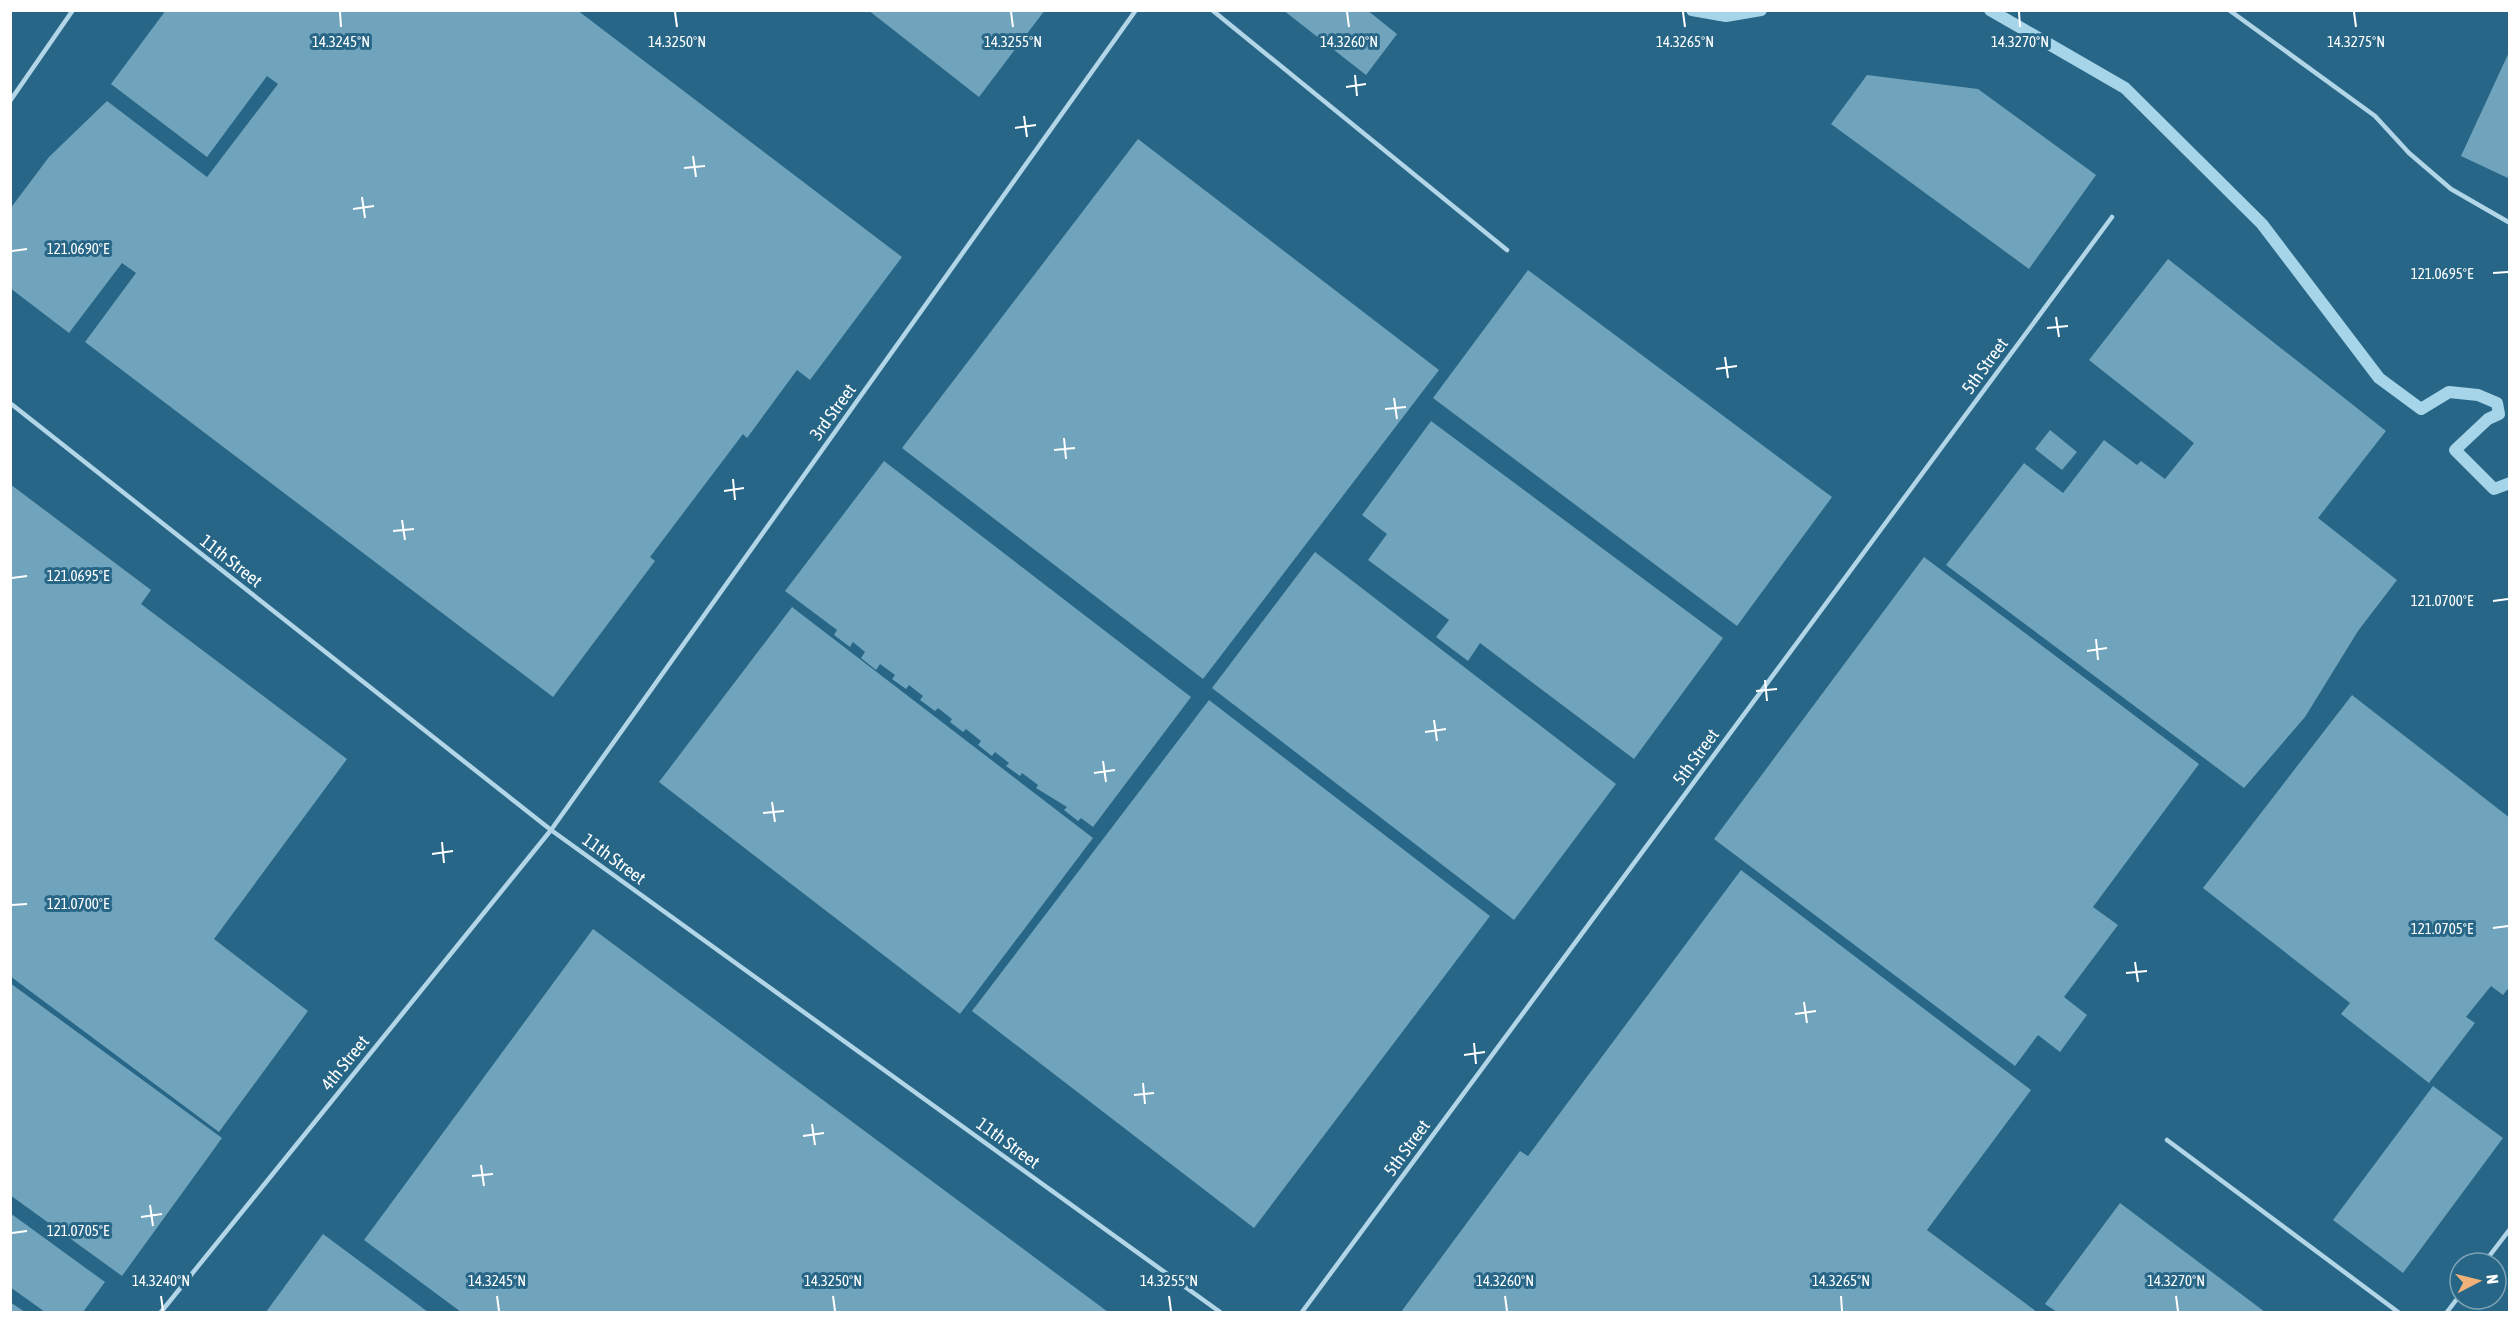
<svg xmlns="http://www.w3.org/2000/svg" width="2520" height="1323" font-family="'Asap Condensed',sans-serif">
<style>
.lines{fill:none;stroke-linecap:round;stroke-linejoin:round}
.stream{stroke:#a6d4e8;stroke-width:12}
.building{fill:#70a3bc}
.lane{stroke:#b2d6e8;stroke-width:4.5}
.ticks{fill:none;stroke:#fff;stroke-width:2}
.labels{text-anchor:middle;stroke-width:6;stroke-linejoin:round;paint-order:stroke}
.street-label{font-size:18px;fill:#fff;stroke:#276686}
.ticks-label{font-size:15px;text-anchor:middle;fill:#fff;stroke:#276686;stroke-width:6;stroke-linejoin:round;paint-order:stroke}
</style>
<rect width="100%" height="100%" fill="#276686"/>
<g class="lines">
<!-- stream -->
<g class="stream">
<polyline points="1692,10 1726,16 1761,10"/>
<polyline points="1990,10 2125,88 2262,224 2379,378 2421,409 2449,392 2478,395 2497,403 2499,414 2488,419 2455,450 2494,489 2510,483"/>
</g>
</g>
<!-- building -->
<g class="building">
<polygon points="166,10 577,10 902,257 810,380 797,370 747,438 743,434 650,557 655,561 553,697 85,342 136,273 122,263 69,333 10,288 10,209 49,157 107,101 207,177 278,84 267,76 207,157 111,84"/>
<polygon points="868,10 1045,10 979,97"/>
<polygon points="1283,10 1367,10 1397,34 1366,75"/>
<polygon points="2510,50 2510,179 2461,156"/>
<polygon points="1867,75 1978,89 2096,175 2029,269 1831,124"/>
<polygon points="1138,139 1439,370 1203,679 902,448"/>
<polygon points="2168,259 2386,431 2318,518 2397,580 2358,631 2305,717 2244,788 1946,565 2024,463 2063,493 2104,440 2137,465 2141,461 2165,479 2194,443 2089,360"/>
<polygon points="1528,270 1832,497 1737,626 1433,398"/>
<polygon points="1431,421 1723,638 1634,759 1480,643 1468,661 1436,637 1449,620 1368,560 1387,534 1362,515"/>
<polygon points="2050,430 2077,452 2062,470 2035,449"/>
<polygon points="884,461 1191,697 1093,827 1081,818 1078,821 1064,810 1067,807 1036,788 1038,785 1022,773 1020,776 1006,766 1009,763 995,752 992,756 978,745 981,741 966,729 963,732 950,722 952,719 938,708 935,711 920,700 923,696 909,685 906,689 892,679 895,675 880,664 876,670 861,658 865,652 853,642 850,647 834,635 837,630 785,591"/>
<polygon points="10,484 151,590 141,604 347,759 214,939 308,1011 219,1132 10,976"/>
<polygon points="1315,552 1616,784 1514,920 1212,688"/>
<polygon points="1924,557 2199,764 2093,907 2118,925 2064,997 2087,1015 2060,1052 2038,1035 2015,1066 1714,839"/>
<polygon points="792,607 1093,838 960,1014 659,782"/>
<polygon points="2352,695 2510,818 2510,986 2503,995 2491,986 2466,1017 2475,1023 2429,1083 2341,1014 2350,1003 2203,888"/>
<polygon points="1209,700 1490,916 1254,1228 972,1011"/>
<polygon points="1741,870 2031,1090 1927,1230 2037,1312 1401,1312 1520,1151 1528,1156"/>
<polygon points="593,929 1108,1312 461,1312 364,1240"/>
<polygon points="10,983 222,1138 122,1276 10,1195"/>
<polygon points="2433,1086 2503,1138 2403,1273 2333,1220"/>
<polygon points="2120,1203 2265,1312 2057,1312 2045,1304"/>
<polygon points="10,1213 105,1282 83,1312 45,1312 10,1287"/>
<polygon points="323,1234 428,1312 266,1312"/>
<polygon points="10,1302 25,1312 10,1312"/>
</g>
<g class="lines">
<!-- lane -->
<g class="lane">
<polyline points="1212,10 1507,250"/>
<polyline points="2229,10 2375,116 2409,153 2451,189 2510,223"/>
<polyline points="10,101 73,10"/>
<polyline points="10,403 551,830 1220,1312"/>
<polyline points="2167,1140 2398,1312"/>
<polyline points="2484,1263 2510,1229"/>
<polyline points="161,1312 551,830 1136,10"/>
<polyline points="1302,1312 2112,217"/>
<polyline points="2447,1312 2460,1295"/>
</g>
</g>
<!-- ticks -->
<path class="ticks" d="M340,12L341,27M675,12L677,27M1011,12L1013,27M1347,12L1349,27M1683,12L1685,27M2019,12L2020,27M2354,12L2356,27M1355,75L1357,96M1346,87L1366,84M1024,116L1027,137M1015,128L1036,125M693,156L696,177M684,168L705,166M362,197L365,218M353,209L374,206M12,251L27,249M2493,273L2508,272M2056,317L2059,337M2047,328L2068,326M1725,357L1728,378M1716,369L1737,366M1394,398L1397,419M1385,409L1406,407M1064,438L1066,459M1054,450L1075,448M733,479L735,500M724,491L744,488M402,520L405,540M393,531L414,529M12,578L27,576M2493,601L2508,599M2096,639L2098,660M2087,651L2107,648M1765,680L1767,701M1756,691L1777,689M1434,720L1437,741M1425,732L1446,729M1103,761L1106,782M1094,773L1115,770M772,802L775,822M763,813L784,811M442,842L444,863M432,854L453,851M12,905L27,904M2493,928L2508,926M2135,962L2138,982M2126,973L2147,971M1804,1002L1807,1023M1795,1014L1816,1011M1474,1043L1476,1064M1464,1055L1485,1052M1143,1083L1145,1104M1134,1095L1154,1093M812,1124L815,1145M803,1136L824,1133M481,1165L484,1186M472,1176L493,1174M150,1205L153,1226M141,1217L162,1214M12,1233L27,1231M161,1296L163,1311M497,1296L499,1311M833,1296L835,1311M1169,1296L1171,1311M1505,1296L1507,1311M1841,1296L1842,1311M2176,1296L2178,1311"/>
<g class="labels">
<!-- street labels -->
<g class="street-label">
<text transform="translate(1985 366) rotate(-54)" y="6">5th Street</text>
<text transform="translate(833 412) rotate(-54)" y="6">3rd Street</text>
<text transform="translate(231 561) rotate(38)" y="6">11th Street</text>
<text transform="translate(1696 757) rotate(-54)" y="6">5th Street</text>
<text transform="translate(614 859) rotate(36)" y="6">11th Street</text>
<text transform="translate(345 1063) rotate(-51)" y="6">4th Street</text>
<text transform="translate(1008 1143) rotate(36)" y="6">11th Street</text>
<text transform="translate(1407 1148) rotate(-54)" y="6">5th Street</text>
</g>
</g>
<g class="ticks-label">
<text x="341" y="47">14.3245°N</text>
<text x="677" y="47">14.3250°N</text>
<text x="1013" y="47">14.3255°N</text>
<text x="1349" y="47">14.3260°N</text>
<text x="1685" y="47">14.3265°N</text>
<text x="2020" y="47">14.3270°N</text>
<text x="2356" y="47">14.3275°N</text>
<text x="78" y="254">121.0690°E</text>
<text x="2442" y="279">121.0695°E</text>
<text x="78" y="581">121.0695°E</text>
<text x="2442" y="606">121.0700°E</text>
<text x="78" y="909">121.0700°E</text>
<text x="2442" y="934">121.0705°E</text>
<text x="78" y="1236">121.0705°E</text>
<text x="161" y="1286">14.3240°N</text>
<text x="497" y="1286">14.3245°N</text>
<text x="833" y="1286">14.3250°N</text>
<text x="1169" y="1286">14.3255°N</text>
<text x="1505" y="1286">14.3260°N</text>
<text x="1841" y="1286">14.3265°N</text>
<text x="2176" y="1286">14.3270°N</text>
</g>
<!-- border -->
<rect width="2520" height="1323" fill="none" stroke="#ffffff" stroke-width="24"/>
<!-- north arrow -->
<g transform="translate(2478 1281) rotate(83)"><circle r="28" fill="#276686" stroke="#7da3b6" stroke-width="1.5"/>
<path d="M0-4.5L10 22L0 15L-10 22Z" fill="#f0b278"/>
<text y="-9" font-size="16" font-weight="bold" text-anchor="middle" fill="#ffffff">N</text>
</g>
</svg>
